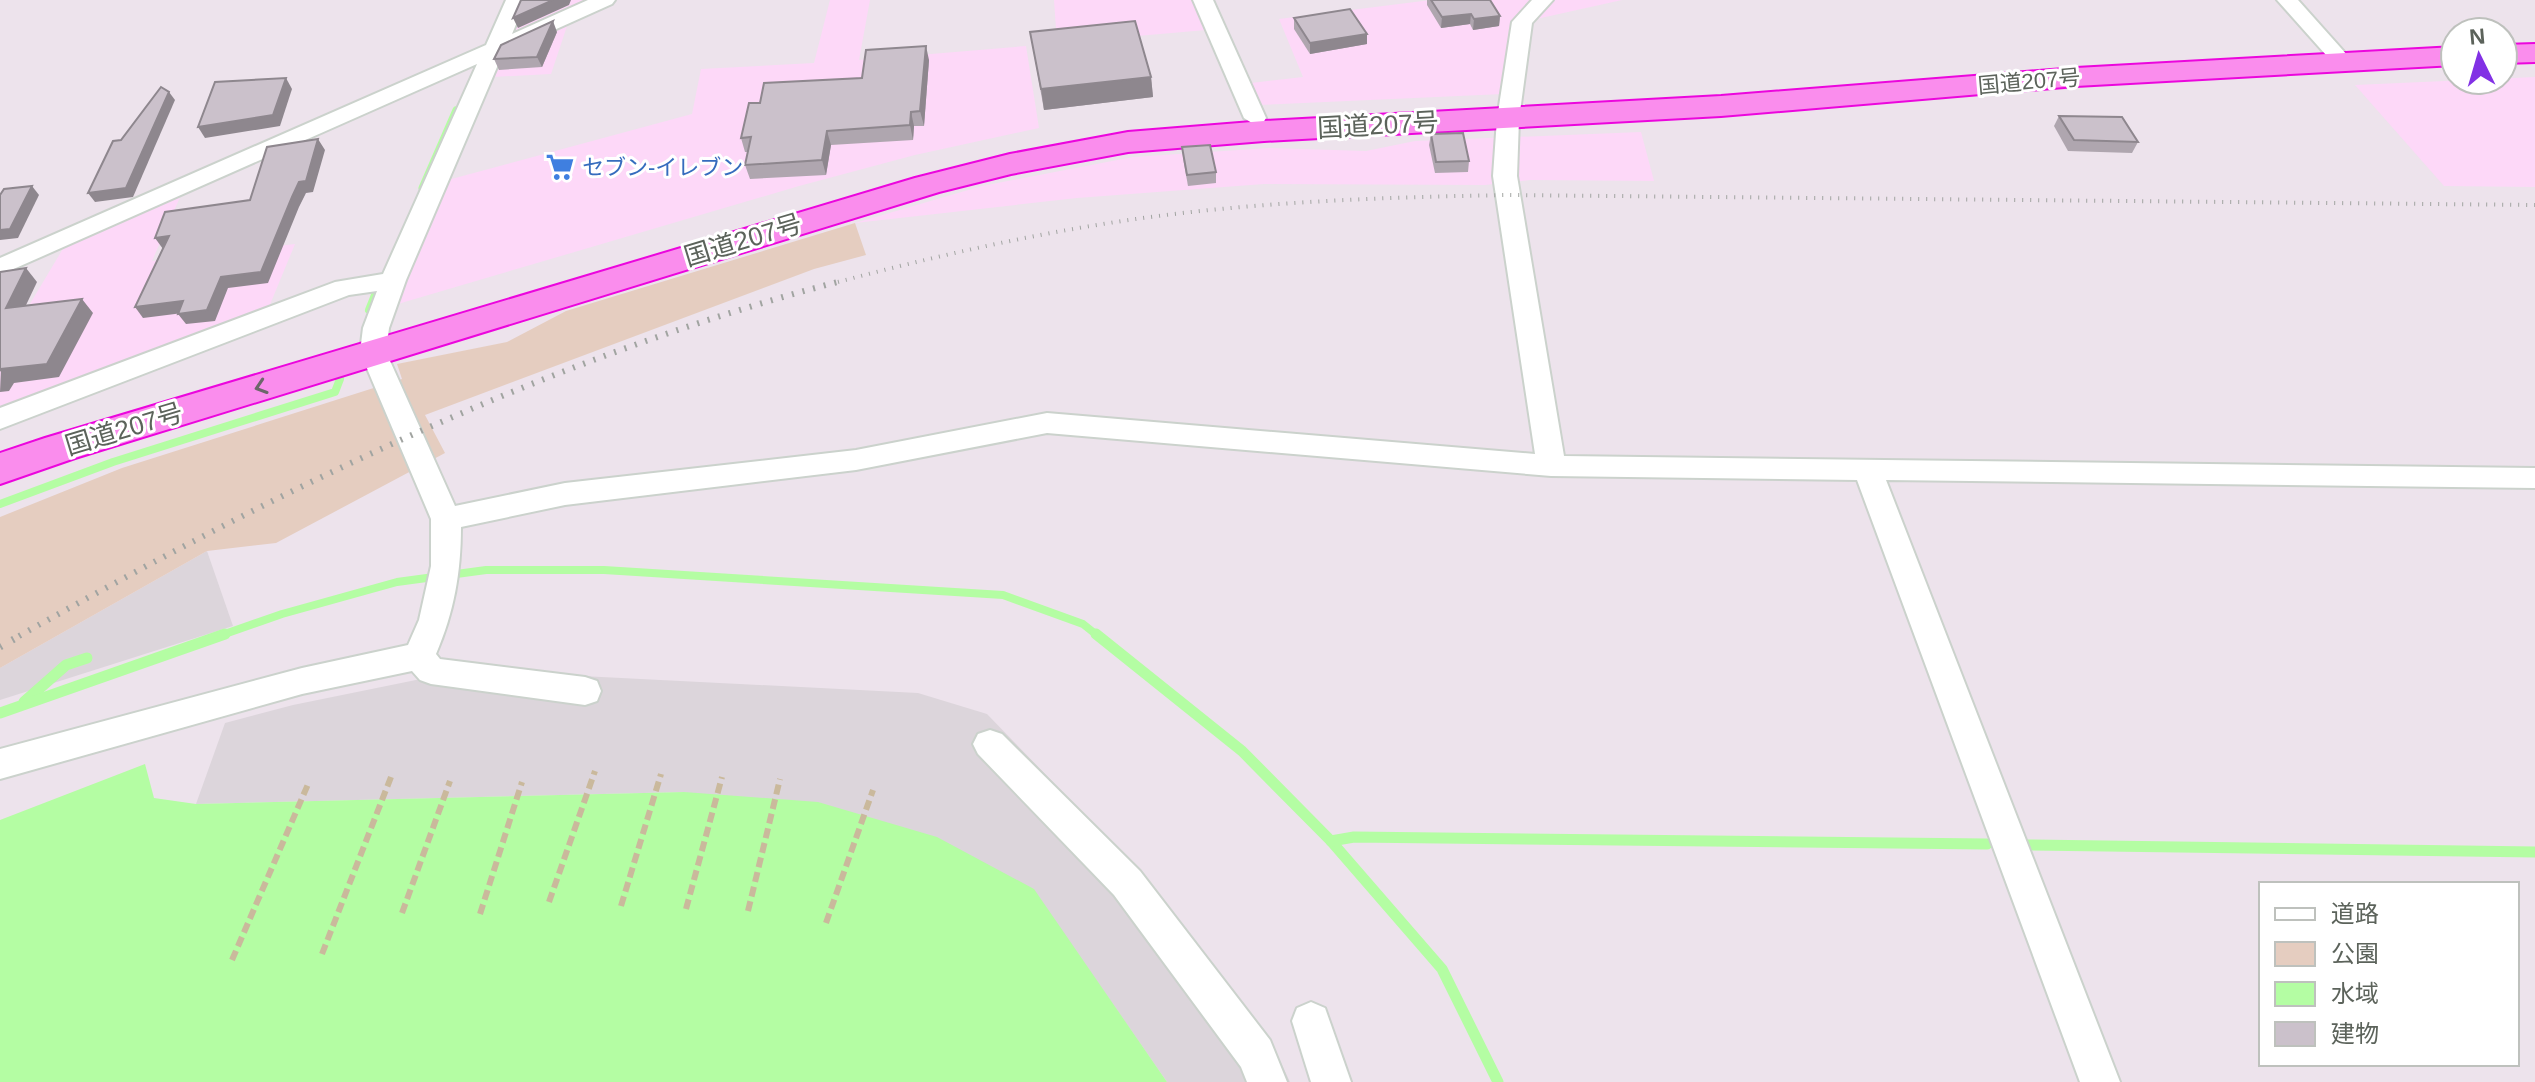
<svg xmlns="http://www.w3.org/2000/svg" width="2535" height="1082" font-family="Helvetica,'Noto Sans JP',sans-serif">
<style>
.commercial{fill:#fdd8f8}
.industrial{fill:#dcd5db}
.green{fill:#e5cdc0}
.water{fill:#b4fda3}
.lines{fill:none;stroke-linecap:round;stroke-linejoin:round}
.stream-far2{stroke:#b4fda3;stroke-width:7}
.stream-far1{stroke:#b4fda3;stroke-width:8}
.stream{stroke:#b4fda3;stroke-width:11}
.minor-casing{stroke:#cbd2cc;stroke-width:4}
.highway-casing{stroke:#eb06dd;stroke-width:4}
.path{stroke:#cab99c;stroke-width:6;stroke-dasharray:10 5;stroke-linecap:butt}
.minor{fill:#fff;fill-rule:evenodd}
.highway{fill:#fa8ded;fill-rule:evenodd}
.rail-far2{stroke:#a1a4a1;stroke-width:4;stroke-dasharray:1 7;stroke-linecap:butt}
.rail-far1{stroke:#a1a4a1;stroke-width:6;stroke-dasharray:2 9;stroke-linecap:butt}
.rail{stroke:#a1a4a1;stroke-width:7;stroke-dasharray:2 12;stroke-linecap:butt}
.wall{fill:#afa6af}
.shaded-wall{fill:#8e878e}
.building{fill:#cbc1cb;stroke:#8e878e;stroke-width:2}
.oneway{stroke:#6c676a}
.labels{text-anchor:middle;stroke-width:6;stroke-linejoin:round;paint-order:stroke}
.far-street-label{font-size:22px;fill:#5c635b;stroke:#fff}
.far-shop-label{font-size:22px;fill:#366cbe;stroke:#fff;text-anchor:start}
.street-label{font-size:26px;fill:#5c635b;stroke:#fff}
</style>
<rect width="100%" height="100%" fill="#ede3ec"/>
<!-- commercial -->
<g class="commercial">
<polygon points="526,0 584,0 567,26 551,74 492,77"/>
<polygon points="830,0 870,0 859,60 1026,46 1039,128 915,155 799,186 391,306 444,181 692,114 701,69 814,63"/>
<polygon points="1054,0 1194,0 1206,30 1057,43"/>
<polygon points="1431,0 1622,0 1514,24 1503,94 1259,105 1251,83 1303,77 1279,19"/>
<polygon points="2535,77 2535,187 2444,186 2355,85"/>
<polygon points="1641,132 1654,181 1530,180 1485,185 1264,184 1077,198 855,223 982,186 1133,157 1269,148 1366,151 1415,141"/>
<polygon points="181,195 152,261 295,244 269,307 0,428 0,354 64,247"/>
</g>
<!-- industrial -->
<g class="industrial">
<polygon points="207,551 233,626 0,700 0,668"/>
<polygon points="465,670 918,693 987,714 1143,875 1273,1046 1290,1082 1167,1082 1033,889 684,792 196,804 225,723 293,705"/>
</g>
<!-- green -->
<polygon class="green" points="855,223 866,255 814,269 425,415 445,453 276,543 207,551 0,668 0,517 122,468 402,379 397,364 507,342 566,311"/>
<!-- water -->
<polygon class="water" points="145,764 154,798 196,804 684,792 818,802 937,837 1034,889 1167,1082 0,1082 0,820"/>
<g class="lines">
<!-- stream-far2 -->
<polyline class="stream-far2" points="422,188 456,110"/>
<!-- stream-far1 -->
<g class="stream-far1">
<polyline points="369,310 375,295"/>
<polyline points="0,504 113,462 335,392 340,379"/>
<polyline points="219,636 282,614 397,582 486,570 604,570 1003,595 1083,624 1098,636"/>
</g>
<!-- stream -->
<g class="stream">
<polyline points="1096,634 1242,751 1331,841 1442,969 1498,1082"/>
<polyline points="24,702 66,665 87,658"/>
<polyline points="0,713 225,634"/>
<polyline points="1331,841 1354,837 1987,844"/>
<polyline points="2026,845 2535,852"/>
</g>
<defs>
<g id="minor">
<path d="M506,0H526L512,34L588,0H615L612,4L503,53L406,280L389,328L386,352L455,506L565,483L856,450L1047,413L1535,454L1493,176L1497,119L1512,22L1532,0H1553L1532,23L1519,119L1517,176L1564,456L2535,468V488L1886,480L2120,1082H2080L1857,480L1551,476L1047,433L856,470L565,505L461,527C461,573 454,612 436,654L440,659L585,677L597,681L601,691L597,701L585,705L431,684L420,680L412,671L302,694L0,779V749L302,668L408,645L419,620L431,566V519L360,352L363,328L377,291L349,295L0,429V408L335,282L383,274L477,64L0,275V258L486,45Z"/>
<polygon points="1193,0 1213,0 1266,118 1263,123 1255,125 1244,118"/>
<polygon points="2277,0 2298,0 2348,56 2352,60 2348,64 2334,64"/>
<polygon points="990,730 1002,734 1140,871 1270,1040 1287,1082 1247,1082 1241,1067 1114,895 978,754 973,744 978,734"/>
<polygon points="1311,1002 1325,1008 1351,1082 1311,1082 1292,1021 1297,1008"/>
</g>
<g id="highway">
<polygon points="2535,44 2535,62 2503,63 2503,45"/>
<polygon points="2455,47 2455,65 2076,86 1721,116 1264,141 1128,152 1011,174 939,192 75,458 0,484 0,453 45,438 915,178 1010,154 1128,132 1264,121 1721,96 2076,68"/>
</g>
</defs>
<!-- minor casing -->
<use href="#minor" class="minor-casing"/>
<!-- highway casing -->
<use href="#highway" class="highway-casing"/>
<!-- path -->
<g class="path">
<polyline points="549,902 595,771"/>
<polyline points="621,906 661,774"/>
<polyline points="686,909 722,777"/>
<polyline points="748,911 780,779"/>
<polyline points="402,913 450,781"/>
<polyline points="480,914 522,782"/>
<polyline points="826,923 873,790"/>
<polyline points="322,954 391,777"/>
<polyline points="232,960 309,782"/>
</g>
<!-- minor -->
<use href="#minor" class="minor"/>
<!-- highway -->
<use href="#highway" class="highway"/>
<!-- rail-far2 -->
<path class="rail-far2" d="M838,282C943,254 1050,230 1158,216C1274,201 1392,197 1509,195L2535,205"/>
<!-- rail-far1 -->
<path class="rail-far1" d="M19,636C282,488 552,356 845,280"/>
<!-- rail -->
<polyline class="rail" points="0,647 23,634"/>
</g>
<!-- wall -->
<g class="wall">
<polygon points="1427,0 1490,0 1500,16 1499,26 1473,30 1470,24 1441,28 1427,5"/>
<polygon points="1294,18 1367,34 1367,44 1310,54 1294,29"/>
<polygon points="557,32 542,67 499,70 494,59"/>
<polygon points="1030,32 1151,77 1153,97 1044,110"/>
<polygon points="929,60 924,126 914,126 913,140 831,145 826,175 750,179 745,165 748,152 745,152 741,138 760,103"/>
<polygon points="2059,116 2138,142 2132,153 2068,151 2054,126"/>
<polygon points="1431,134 1469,161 1468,172 1435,173 1429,145"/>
<polygon points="1182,147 1216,172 1216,183 1188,186 1183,158"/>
</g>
<!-- shaded-wall -->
<g class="shaded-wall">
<polygon points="553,0 571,0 569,5 518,28 513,18"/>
<polygon points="1471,14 1470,24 1441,28 1442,17"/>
<polygon points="1500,16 1499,26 1473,30 1474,19"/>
<polygon points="553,21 557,32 542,67 537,57"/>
<polygon points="1367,34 1367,44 1310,54 1310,43"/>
<polygon points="926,46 929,60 924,126 920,111"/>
<polygon points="1151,77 1153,97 1044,110 1041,89"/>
<polygon points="286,78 292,89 280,126 205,138 198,127"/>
<polygon points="169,92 175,100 133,197 95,202 88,193"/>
<polygon points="911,112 914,126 913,140 910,125"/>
<polygon points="827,131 831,145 826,175 822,160"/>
<polygon points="318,139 325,150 313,192 306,193 299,207 268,283 228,288 215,321 186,324 178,314 221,277 292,197"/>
<polygon points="32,186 39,195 18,238 0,240 0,230"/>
<polygon points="169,236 163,249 155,238"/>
<polygon points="26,268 37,282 18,322 6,308"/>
<polygon points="82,299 93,313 59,377 14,383 9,391 0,392 1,369"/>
<polygon points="183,301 191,312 143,318 135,307"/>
</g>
<!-- building -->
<g class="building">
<polygon points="521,0 553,0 513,18"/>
<polygon points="1431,0 1490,0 1500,16 1474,19 1471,14 1442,17"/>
<polygon points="1350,9 1367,34 1310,43 1294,18"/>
<polygon points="553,21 537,57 494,59 501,45"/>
<polygon points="1135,21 1151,77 1041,89 1030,32"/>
<polygon points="926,46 920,111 911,112 910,125 827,131 822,160 745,165 751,137 741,138 749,103 760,103 764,83 862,78 866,50"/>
<polygon points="286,78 273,115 198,127 215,82"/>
<polygon points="161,87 169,92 126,188 88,193 113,141 121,140"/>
<polygon points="2059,116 2122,117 2138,142 2074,140"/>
<polygon points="1463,133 1469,161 1436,162 1431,134"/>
<polygon points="318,139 306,181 299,182 292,197 261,272 221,277 207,310 178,314 183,301 135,307 169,236 155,238 165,212 250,200 267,147"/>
<polygon points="1210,145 1216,172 1187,175 1182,147"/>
<polygon points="32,186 10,229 0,230 0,195 4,189"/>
<polygon points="26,268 6,308 82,299 47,364 1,369 0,371 0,272"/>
</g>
<!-- one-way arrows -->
<defs><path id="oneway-chevron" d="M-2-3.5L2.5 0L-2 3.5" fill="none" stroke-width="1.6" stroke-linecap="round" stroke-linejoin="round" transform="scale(2)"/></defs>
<use class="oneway" href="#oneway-chevron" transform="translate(261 387) rotate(162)"/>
<!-- icons -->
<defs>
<symbol id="supermarket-bare" viewBox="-9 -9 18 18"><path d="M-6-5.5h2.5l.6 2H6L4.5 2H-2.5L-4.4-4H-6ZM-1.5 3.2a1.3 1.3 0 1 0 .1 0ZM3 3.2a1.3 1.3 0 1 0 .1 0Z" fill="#3f7fe0" stroke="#fff" stroke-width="2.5" paint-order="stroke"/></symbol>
</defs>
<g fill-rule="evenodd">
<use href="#supermarket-bare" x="540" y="147" width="40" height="40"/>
</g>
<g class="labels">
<!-- far-street labels -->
<g class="far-street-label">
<text transform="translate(2029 81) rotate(-5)" y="8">国道207号</text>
</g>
<!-- far-shop labels -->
<g class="far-shop-label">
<text x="582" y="175">セブン-イレブン</text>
</g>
<!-- street labels -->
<g class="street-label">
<text transform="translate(1378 125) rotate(-3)" y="9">国道207号</text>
<text transform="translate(743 240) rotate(-17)" y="9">国道207号</text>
<text transform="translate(124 429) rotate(-17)" y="9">国道207号</text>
</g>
</g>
<!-- legend -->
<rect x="2259" y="882" width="260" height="184" fill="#ffffff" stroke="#bec1bd" stroke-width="2"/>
<rect x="2275" y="908" width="40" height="12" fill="#ffffff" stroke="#bec1bd" stroke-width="2"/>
<text x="2331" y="922" font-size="24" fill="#5c635b">道路</text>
<rect x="2275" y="942" width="40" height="24" fill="#e5cdc0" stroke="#bec1bd" stroke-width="2"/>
<text x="2331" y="962" font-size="24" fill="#5c635b">公園</text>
<rect x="2275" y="982" width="40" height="24" fill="#b4fda3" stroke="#bec1bd" stroke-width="2"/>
<text x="2331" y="1002" font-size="24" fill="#5c635b">水域</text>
<rect x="2275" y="1022" width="40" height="24" fill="#cbc1cb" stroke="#bec1bd" stroke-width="2"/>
<text x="2331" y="1042" font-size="24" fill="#5c635b">建物</text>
<!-- north arrow -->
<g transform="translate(2479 56) rotate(355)"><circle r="38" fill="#ffffff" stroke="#bec1bd" stroke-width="2"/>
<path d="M0-6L14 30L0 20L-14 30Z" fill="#8231e5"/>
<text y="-12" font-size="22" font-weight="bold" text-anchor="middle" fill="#5c635b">N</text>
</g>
</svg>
